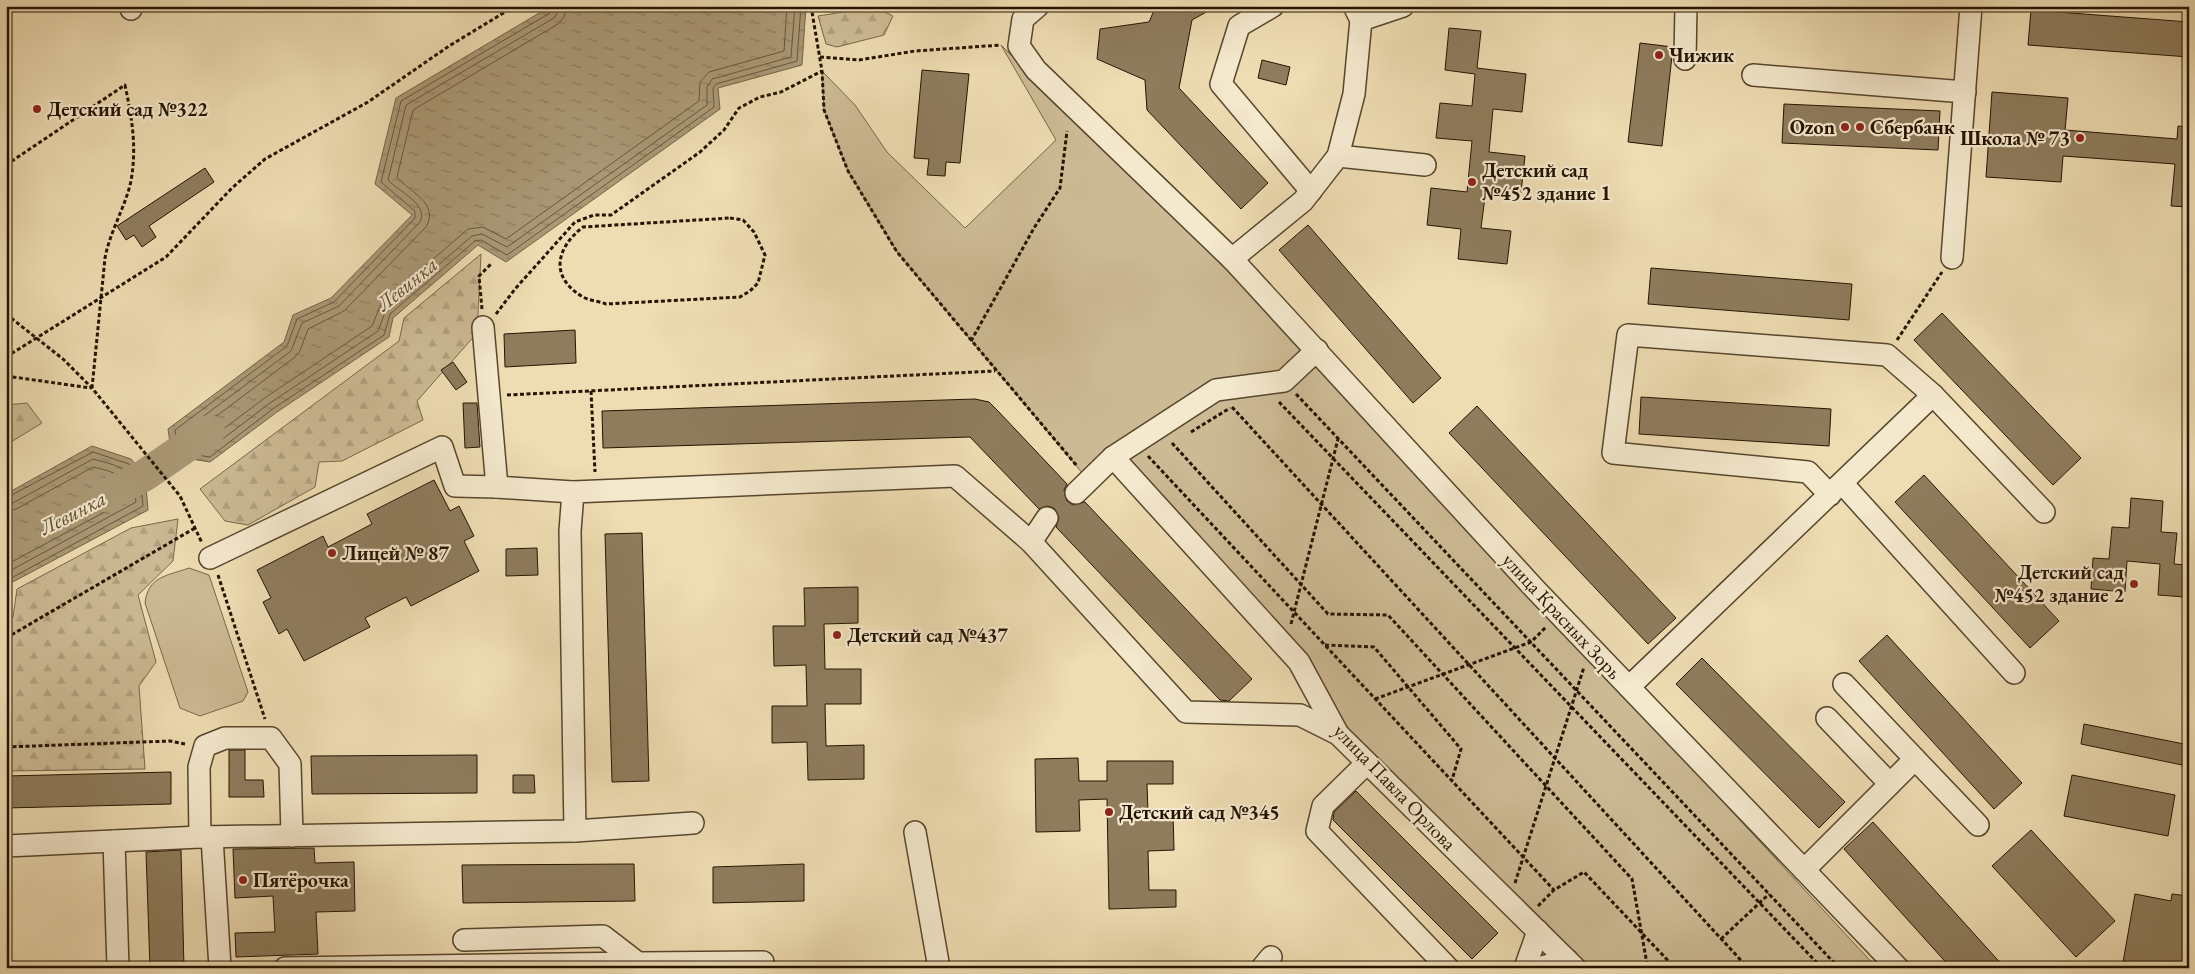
<svg xmlns="http://www.w3.org/2000/svg" width="2195" height="974" font-family="'EB Garamond',serif">
<style>
.green{fill:#ccba94;stroke:#78674a}
.forest{fill:url(#forest-firs);stroke:#78674a}
.water{fill:url(#water-ripples);stroke:#756346}
.lines{fill:none;stroke-linecap:round;stroke-linejoin:round}
.shore{stroke:#68563a;stroke-width:1}
.river{stroke:#aa9875;stroke-width:32}
.building{fill:#8e7c5d;stroke:#251400}
.minor-casing{stroke:#57462c;stroke-width:24}
.path{stroke:#251400;stroke-width:3;stroke-dasharray:4 2.5;stroke-linecap:butt}
.minor{stroke:#f4e8cd;stroke-width:21}
.poi-dot{fill:#8f2418;stroke:#f4e8cd;stroke-width:2}
.labels{text-anchor:middle;stroke-width:4.5;stroke-linejoin:round;paint-order:stroke}
.poi-label{font-size:20px;font-weight:bold;fill:#251400;stroke:#f4e8cd;text-anchor:start}
.street-label{font-size:20px;fill:#251400;stroke:#f4e8cd}
.water-label{font-size:21px;font-style:italic;fill:#5a492f;stroke:#f4e8cd}
</style>
<defs>
<pattern id="forest-firs" width="22" height="20" patternUnits="userSpaceOnUse" patternTransform="scale(1.25)"><rect width="22" height="20" fill="#ccba94"/><path d="M5 1l3.5 6h-7zM16 11l3.5 6h-7z" fill="#af9f7e"/></pattern>
<pattern id="water-ripples" width="26" height="14" patternUnits="userSpaceOnUse" patternTransform="scale(1.25)"><rect width="26" height="14" fill="#aa9875"/><path d="M2 4q2-2 4 0t4 0M15 11q2-2 4 0t4 0" fill="none" stroke="#8a7b5e"/></pattern>
</defs>
<rect width="100%" height="100%" fill="#eedcb2"/>
<filter id="stains"><feTurbulence type="fractalNoise" baseFrequency=".004" numOctaves="4"/><feColorMatrix values="0 0 0 0 .2 0 0 0 0 .09 0 0 0 0 .02 0 0 0 .5 -.17"/></filter>
<radialGradient id="worn" r=".72"><stop offset=".6" stop-color="#630" stop-opacity="0"/><stop offset="1" stop-color="#630" stop-opacity=".3"/></radialGradient>
<!-- green -->
<g class="green">
<polygon points="1001,45 1223,266 1310,356 1877,968 1572,968 1338,734 1299,662 1113,458 1089,481 897,252 848,171 824,110 822,71 855,105 887,152 965,228 1056,140"/>
<path d="M189,568L209,575L248,692L243,701L200,716L180,708L145,603C148,576 167,576 189,568Z"/>
</g>
<!-- forest -->
<g class="forest">
<polygon points="875,7 893,16 884,35 837,47 826,44 818,16"/>
<polygon points="481,254 477,333 417,401 423,420 342,461 319,462 315,487 248,525 225,521 200,489 399,341 404,318"/>
<polygon points="27,403 42,423 6,445 6,405"/>
<polygon points="178,519 173,561 138,595 156,662 139,686 145,769 6,771 6,619 13,617 17,589 131,528"/>
</g>
<!-- water -->
<g class="water">
<polygon points="551,6 806,6 802,65 718,88 720,109 506,262 478,245 393,318 389,337 277,412 210,462 172,456 168,429 284,342 293,315 331,298 412,215 375,184 396,98"/>
<polygon points="92,446 131,459 145,475 148,510 9,584 9,615 6,616 6,494"/>
</g>
<g class="lines">
<!-- shore -->
<g class="shore">
<polyline points="553,6 550,13 401,101 381,182 415,211 415,218 334,302 297,319 287,346 175,430 177,452 210,457 274,408 384,335 390,314 475,241 481,240 507,255 714,107 713,88 716,84 797,61 801,6"/>
<path d="M559,6L558,12L554,18L406,105L388,180C398,191 429,204 420,222L339,306L302,323L291,351L181,433L182,446L208,450L270,403L378,331L386,310L472,236L482,234L507,247L707,105V87L712,79L791,57L795,6"/>
<path d="M567,6L564,17L558,24L413,110L397,177C409,192 440,203 426,227L344,311L308,329L300,351L295,357L190,436V440L206,442L266,397L372,326L381,304L468,229L483,227L506,239L699,101L700,82L709,72L784,51L787,6"/>
<polyline points="6,498 93,452 129,464 140,478 143,506 6,581"/>
<path d="M6,504L13,503L93,459C125,468 132,467 136,502L6,573"/>
<path d="M6,511L16,509L93,467C112,471 133,477 127,500L6,565"/>
</g>
<!-- river -->
<polyline class="river" points="105,496 145,475 209,431"/>
</g>
<!-- building -->
<g class="building">
<polygon points="1156,6 1217,6 1192,20 1179,88 1268,183 1241,209 1147,110 1145,80 1097,59 1100,29 1149,22"/>
<polygon points="2031,10 2189,22 2189,57 2028,45"/>
<polygon points="1449,28 1481,31 1477,68 1526,74 1522,112 1493,109 1489,152 1525,156 1521,193 1486,189 1481,228 1511,231 1507,264 1458,259 1461,229 1427,225 1431,188 1467,192 1472,141 1436,138 1440,103 1472,106 1475,74 1445,70"/>
<polygon points="1640,43 1673,47 1662,146 1628,142"/>
<polygon points="1262,60 1290,67 1286,85 1258,78"/>
<polygon points="922,70 969,74 960,163 946,162 945,176 927,175 929,159 914,158"/>
<polygon points="1992,92 2068,98 2065,130 2177,139 2178,126 2189,127 2189,207 2171,206 2175,164 2063,156 2061,182 1986,177"/>
<polygon points="1784,104 1940,111 1938,150 1782,143"/>
<polygon points="205,168 214,182 149,226 156,237 142,247 134,235 126,240 117,226"/>
<polygon points="1308,225 1441,378 1413,403 1279,250"/>
<polygon points="1651,268 1852,284 1849,320 1648,304"/>
<polygon points="1942,313 2081,458 2053,485 1914,340"/>
<polygon points="575,330 576,363 505,367 504,334"/>
<polygon points="453,362 467,382 456,390 441,370"/>
<polygon points="1641,397 1831,409 1829,446 1639,434"/>
<polygon points="975,399 989,402 998,411 1067,484 1064,490 1067,501 1073,505 1085,502 1252,679 1229,701 1220,700 1056,527 1059,518 1054,508 1047,506 1039,509 970,437 603,448 602,411"/>
<polygon points="463,403 477,403 480,447 465,448"/>
<polygon points="1477,406 1676,618 1648,644 1449,433"/>
<polygon points="1924,475 2059,621 2030,648 1895,502"/>
<polygon points="434,480 450,511 459,506 474,536 464,541 479,571 411,606 406,597 365,618 370,627 304,661 287,629 279,634 263,602 271,598 257,570 323,536 328,547 372,524 367,514"/>
<polygon points="2131,498 2163,501 2161,532 2177,533 2174,564 2188,565 2185,597 2158,595 2160,564 2127,561 2125,592 2091,589 2093,558 2109,559 2112,527 2129,528"/>
<polygon points="642,533 649,781 612,782 605,534"/>
<polygon points="537,548 538,575 506,576 506,549"/>
<polygon points="858,587 858,623 824,624 825,669 861,669 861,704 825,704 826,746 864,745 864,779 808,780 807,742 772,743 772,706 807,706 806,665 774,666 773,626 805,626 804,588"/>
<polygon points="1887,635 2022,783 1994,809 1859,661"/>
<polygon points="1702,658 1845,802 1819,828 1676,684"/>
<polygon points="2084,724 2189,745 2187,766 2081,744"/>
<polygon points="229,750 245,750 245,780 263,780 264,797 229,797"/>
<polygon points="477,755 477,793 312,794 311,756"/>
<polygon points="1078,758 1079,781 1107,781 1107,761 1173,761 1173,784 1147,784 1148,813 1173,813 1174,850 1148,851 1149,890 1176,890 1176,907 1109,909 1107,799 1079,800 1080,831 1036,832 1035,759"/>
<polygon points="171,772 171,804 6,808 6,776"/>
<polygon points="513,775 534,775 535,793 513,793"/>
<polygon points="2072,775 2175,795 2168,836 2064,816"/>
<polygon points="1356,791 1498,933 1472,959 1333,820 1334,812"/>
<polygon points="1873,822 2005,968 1951,968 1844,849"/>
<polygon points="2031,830 2115,921 2076,957 1992,866"/>
<polygon points="314,848 315,863 354,862 355,911 316,912 318,954 236,957 235,933 275,932 273,896 235,898 233,849"/>
<polygon points="181,850 184,968 150,968 146,852"/>
<polygon points="634,864 635,901 463,903 462,865"/>
<polygon points="804,864 804,901 713,903 713,867"/>
<polygon points="2135,894 2171,901 2172,894 2189,896 2189,968 2122,968"/>
</g>
<g class="lines">
<defs>
<g id="minor">
<polyline points="130,6 131,9"/>
<polyline points="1038,6 1023,19 1019,46 1036,70 1232,259 1534,588 1898,968"/>
<polyline points="1273,6 1239,26 1221,84 1311,191"/>
<polyline points="1361,20 1403,6"/>
<polyline points="1685,59 1686,6"/>
<polyline points="1753,75 1965,92"/>
<polyline points="1338,156 1425,165"/>
<polyline points="1952,258 1971,6"/>
<polyline points="1232,259 1303,201 1338,156 1354,94 1361,20 1354,6"/>
<polyline points="483,327 497,487 573,492"/>
<polyline points="1933,395 2044,512"/>
<polyline points="1113,457 1299,662 1338,734 1575,968"/>
<polyline points="1842,483 2014,673"/>
<polyline points="1076,493 1113,457 1216,390 1284,381 1317,350"/>
<polyline points="1031,542 1186,712 1300,715 1338,734"/>
<polyline points="210,558 442,447 455,486 497,487"/>
<polyline points="1844,684 1915,759"/>
<polyline points="1629,687 1933,395 1887,355 1628,335 1613,453 1808,472 1830,495"/>
<polyline points="1827,718 1890,784"/>
<polyline points="1367,763 1323,806 1317,831 1448,968"/>
<polyline points="575,831 570,531 573,492 955,476 1031,542 1047,518"/>
<polyline points="915,832 939,968"/>
<polyline points="200,837 199,767 205,746 225,738 271,738 290,764 292,836"/>
<polyline points="212,837 220,968"/>
<polyline points="114,841 118,968"/>
<polyline points="6,846 200,837 575,831 693,823"/>
<polyline points="1804,870 1915,759 1978,825"/>
<polyline points="464,940 603,936 638,963 763,962 764,968"/>
<polyline points="285,968 638,963"/>
<polyline points="1262,968 1271,957"/>
<polyline points="1525,968 1538,931"/>
<polyline points="1538,968 1567,960"/>
</g>
</defs>
<!-- minor casing -->
<use href="#minor" class="minor-casing"/>
<!-- path -->
<g class="path">
<polyline points="811,6 822,71 824,110 848,171 897,252 1077,466"/>
<polyline points="820,57 859,60 915,51 1001,45"/>
<path d="M6,165L125,85C132,119 137,146 131,181C125,208 110,231 105,258L92,388"/>
<path d="M730,218L743,220L754,232L765,255L758,283L750,291L740,297L606,304C599,301 590,301 583,297C549,277 556,248 583,227Z"/>
<polyline points="482,309 479,276 492,263"/>
<polyline points="6,314 63,359 92,388 180,496 202,543"/>
<polyline points="496,314 515,289 575,222 594,215 611,215 700,152 724,130 739,108 760,97 781,92 822,71"/>
<polyline points="1897,340 1942,272"/>
<polyline points="971,341 1034,228 1060,188 1067,131"/>
<polyline points="6,357 166,257 232,188 265,159 368,102 449,46 515,6"/>
<polyline points="6,376 91,388"/>
<polyline points="591,391 595,472"/>
<polyline points="1296,394 1839,968"/>
<polyline points="507,395 995,371"/>
<polyline points="1279,402 1822,968"/>
<polyline points="1232,407 1748,968"/>
<polyline points="1191,432 1230,408"/>
<polyline points="1172,443 1328,614 1388,615 1632,879 1647,964 1650,968"/>
<polyline points="1148,456 1554,890"/>
<polyline points="218,575 265,719"/>
<polyline points="1291,624 1338,439"/>
<polyline points="6,638 195,528"/>
<polyline points="1325,645 1374,647 1461,749 1452,780"/>
<polyline points="1375,699 1531,642 1546,627"/>
<polyline points="6,747 170,741 185,744"/>
<polyline points="1515,883 1584,667"/>
<polyline points="1538,906 1554,890 1584,872 1675,968"/>
<polyline points="1721,939 1769,894"/>
</g>
<!-- minor -->
<use href="#minor" class="minor"/>
</g>
<!-- markers -->
<g class="poi-dot">
<circle cx="1659" cy="55" r="5"/>
<circle cx="37" cy="109" r="5"/>
<circle cx="1845" cy="127" r="5"/>
<circle cx="1860" cy="127" r="5"/>
<circle cx="2080" cy="138" r="5"/>
<circle cx="1472" cy="182" r="5"/>
<circle cx="332" cy="553" r="5"/>
<circle cx="2134" cy="584" r="5"/>
<circle cx="837" cy="635" r="5"/>
<circle cx="1109" cy="812" r="5"/>
<circle cx="243" cy="880" r="5"/>
</g>
<g class="labels">
<!-- poi labels -->
<g class="poi-label">
<text x="1669" y="62">Чижик</text>
<text x="47" y="116">Детский сад №322</text>
<text x="1835" y="134" text-anchor="end">Ozon</text>
<text x="1870" y="134">Сбербанк</text>
<text x="2070" y="145" text-anchor="end">Школа № 73</text>
<text x="1482" y="177">Детский сад<tspan x="1482" dy="23">№452 здание 1</tspan></text>
<text x="342" y="560">Лицей № 87</text>
<text x="2124" y="579" text-anchor="end">Детский сад<tspan x="2124" dy="23">№452 здание 2</tspan></text>
<text x="847" y="642">Детский сад №437</text>
<text x="1119" y="819">Детский сад №345</text>
<text x="253" y="887">Пятёрочка</text>
</g>
<!-- street labels -->
<g class="street-label">
<text transform="translate(1562 616) rotate(47)" y="7">улица Красных Зорь</text>
<text transform="translate(1395 787) rotate(46)" y="7">улица Павла Орлова</text>
</g>
<!-- water labels -->
<g class="water-label">
<text transform="translate(407 284) rotate(-39)" y="7">Левинка</text>
<text transform="translate(73 513) rotate(-27)" y="7">Левинка</text>
</g>
</g>
<!-- margin -->
<rect width="2195" height="974" fill="none" stroke="#eedcb2" stroke-width="25"/>
<rect x="8" y="8" width="2180" height="959" fill="none" stroke="#251400" stroke-width="2.5"/>
<rect x="12" y="12" width="2170" height="949" fill="none" stroke="#251400"/>
<rect width="100%" height="100%" filter="url(#stains)"/>
<rect width="100%" height="100%" fill="url(#worn)"/>
</svg>
